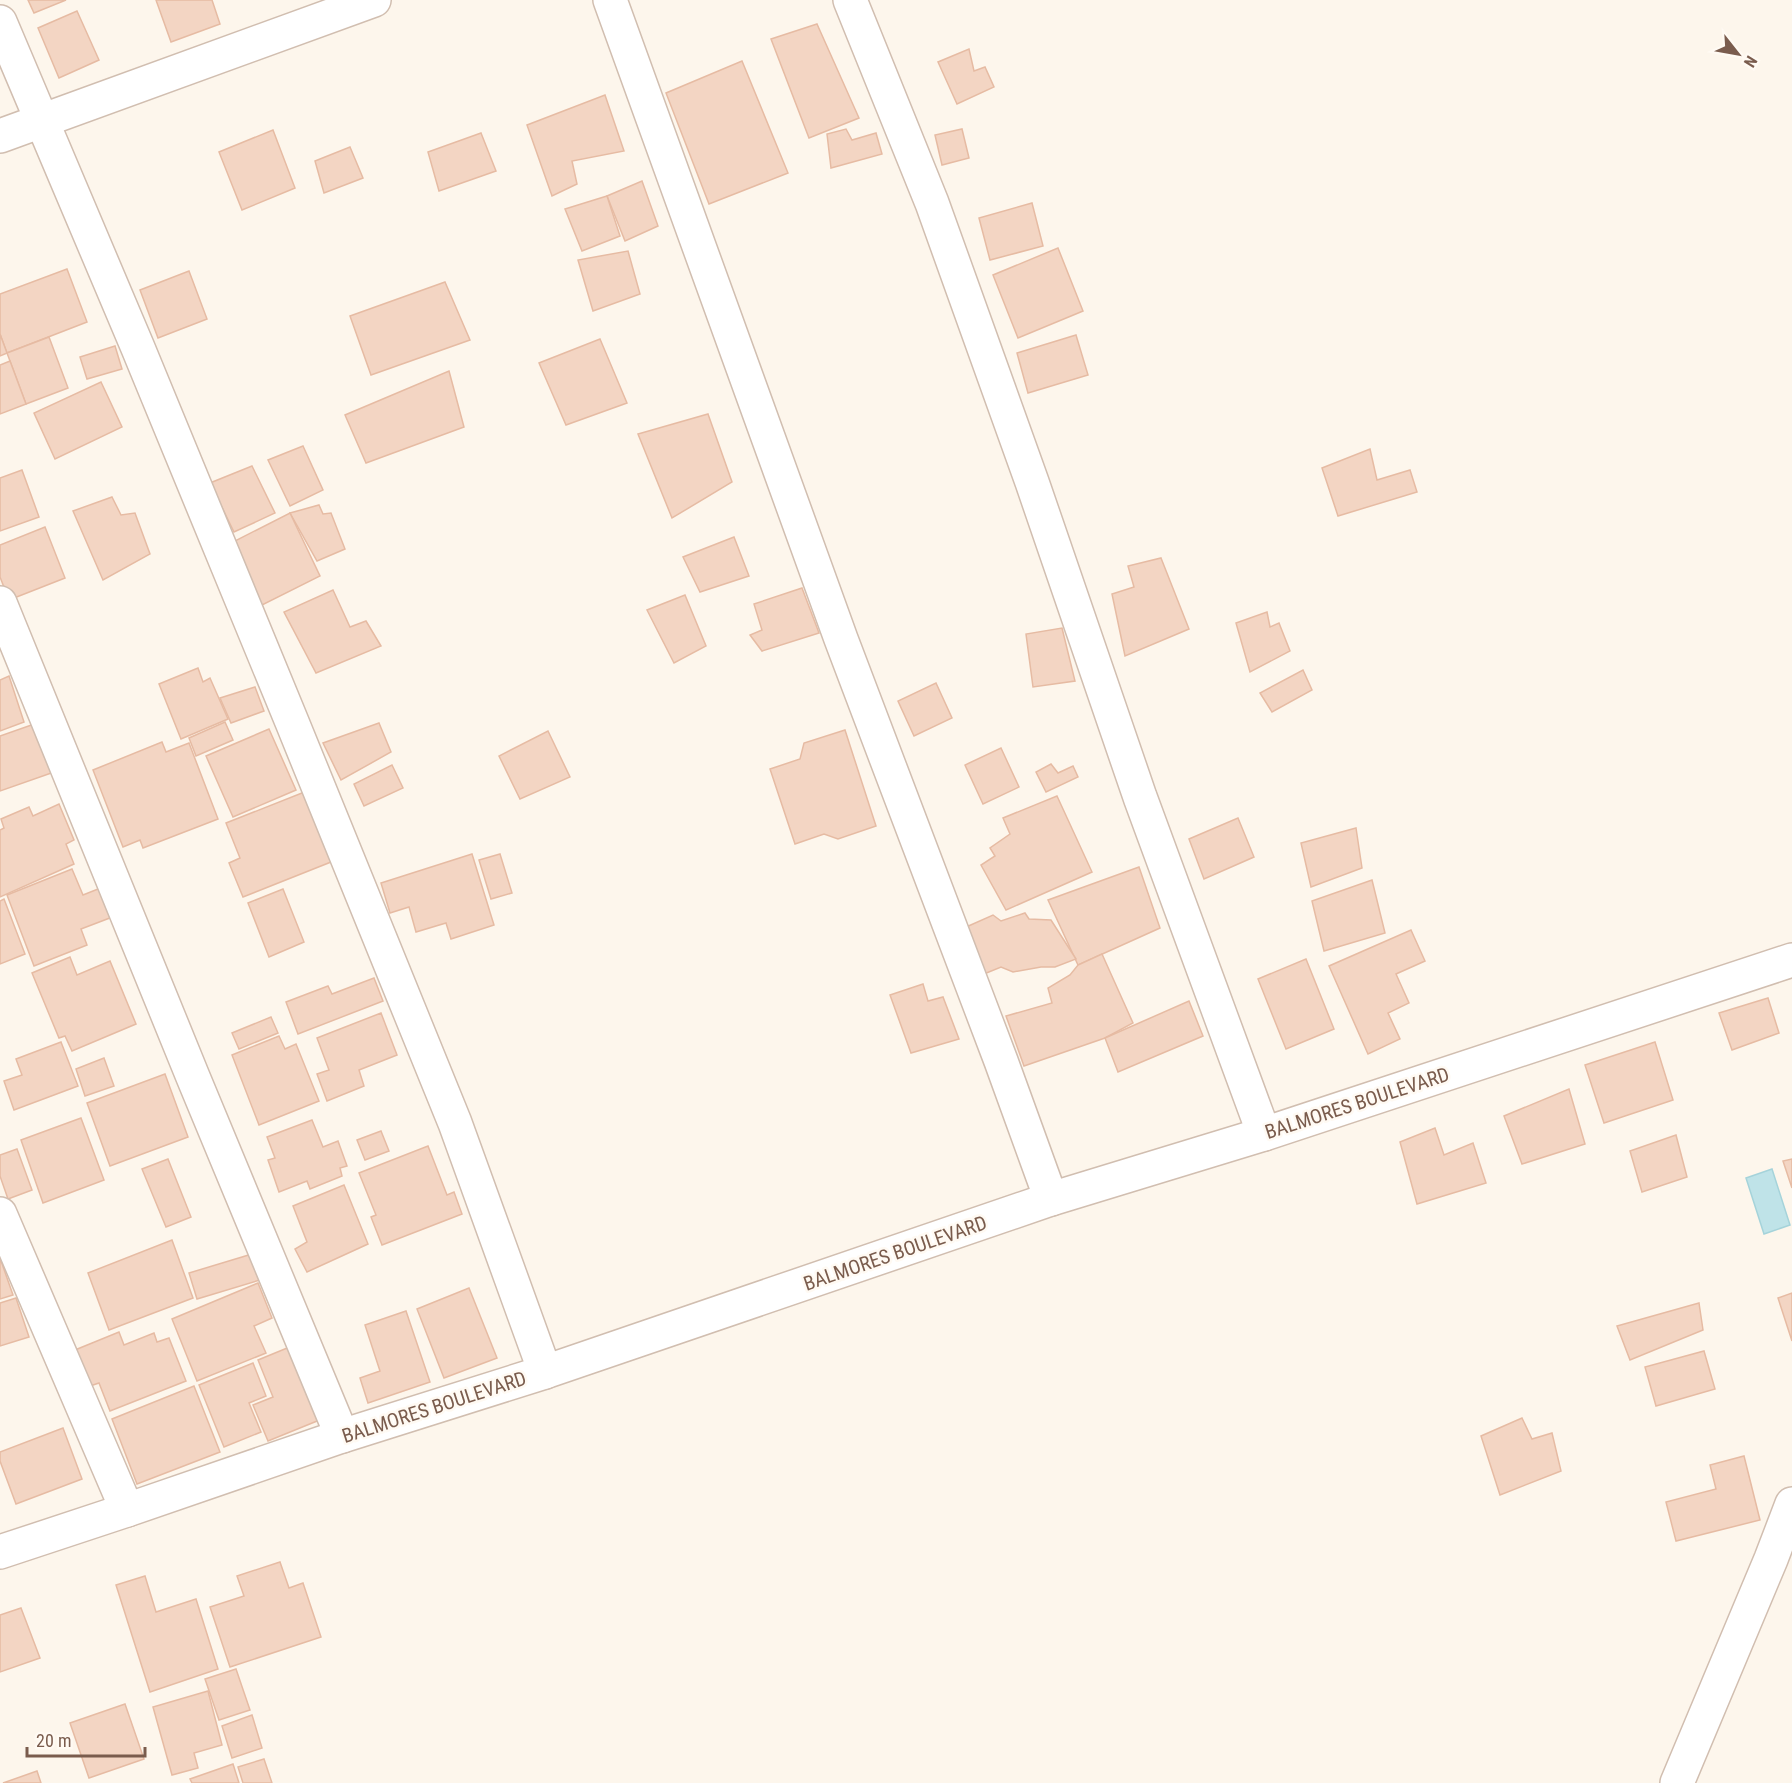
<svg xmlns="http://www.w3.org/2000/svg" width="1792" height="1783" font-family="'Roboto Condensed',sans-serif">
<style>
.water{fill:#bfe3e8;stroke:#a5d3da;stroke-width:1.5}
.building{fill:#f3d5c3;stroke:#e6bba3;stroke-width:1.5}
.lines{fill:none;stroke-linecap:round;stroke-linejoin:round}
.minor-casing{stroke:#d1beb0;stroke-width:36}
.tertiary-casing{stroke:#d1beb0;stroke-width:36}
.minor{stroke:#fff;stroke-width:33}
.tertiary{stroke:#fff;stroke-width:33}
.labels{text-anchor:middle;stroke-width:5;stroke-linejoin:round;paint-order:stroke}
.street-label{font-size:20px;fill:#7a5c4d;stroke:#fffaf3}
</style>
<rect width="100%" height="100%" fill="#fdf6ec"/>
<!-- water -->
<polygon class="water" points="1772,1169 1790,1225 1764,1234 1746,1178"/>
<!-- building -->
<g class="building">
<polygon points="28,0 66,0 34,13"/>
<polygon points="156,0 212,0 220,24 171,42"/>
<polygon points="77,11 99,60 59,78 38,28"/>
<polygon points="817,24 859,118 809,138 771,39"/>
<polygon points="969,49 974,71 985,67 994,87 957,104 938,62"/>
<polygon points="742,61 788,173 709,204 666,93"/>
<polygon points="605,95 624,151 572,161 577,184 552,196 527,125"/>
<polygon points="846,129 852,140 876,133 882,154 831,168 827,134"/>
<polygon points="962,129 969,158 942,165 935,135"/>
<polygon points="273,130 295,188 242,210 219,152"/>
<polygon points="481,133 496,171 439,191 428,152"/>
<polygon points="350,147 363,178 324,193 315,161"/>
<polygon points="642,181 658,226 625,241 607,196"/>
<polygon points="607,196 620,236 582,251 565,209"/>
<polygon points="1032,203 1043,246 990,260 979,218"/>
<polygon points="1058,248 1083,311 1018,338 993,275"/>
<polygon points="628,251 640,294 593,311 578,260"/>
<polygon points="67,269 87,322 7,353 0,334 0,294"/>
<polygon points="189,271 207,319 158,338 140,290"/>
<polygon points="445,282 470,340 371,375 350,316"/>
<polygon points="0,334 7,353 0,356"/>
<polygon points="1076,335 1088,375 1028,393 1017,353"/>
<polygon points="49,337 68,388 26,404 7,353"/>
<polygon points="600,339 627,403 566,425 539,363"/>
<polygon points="115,346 122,369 87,379 80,357"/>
<polygon points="10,361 26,404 0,414 0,365"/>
<polygon points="449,371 464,427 366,463 345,415"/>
<polygon points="101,382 122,427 55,459 34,413"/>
<polygon points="708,414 732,482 672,518 638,434"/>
<polygon points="303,446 323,490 290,506 268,460"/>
<polygon points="1370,449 1377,480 1410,470 1417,492 1338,516 1322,468"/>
<polygon points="252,466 275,513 234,532 210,483"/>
<polygon points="22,470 39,517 0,531 0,478"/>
<polygon points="112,497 121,515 135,513 150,554 103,580 73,511"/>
<polygon points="319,505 323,514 331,513 345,549 317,561 290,513"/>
<polygon points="290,513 320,576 262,605 229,544"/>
<polygon points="45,527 65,578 9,600 0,577 0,545"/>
<polygon points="734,537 749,576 700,592 683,557"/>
<polygon points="1161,558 1189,629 1125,656 1112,594 1134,587 1128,566"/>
<polygon points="802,588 819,633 762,651 750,635 762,630 754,604"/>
<polygon points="333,590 350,627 366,621 381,646 316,673 284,612"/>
<polygon points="685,595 706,646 674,663 647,610"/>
<polygon points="1267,612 1270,627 1279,623 1290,651 1250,672 1236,623"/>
<polygon points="1062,628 1075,681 1033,687 1026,634"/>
<polygon points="198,668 203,682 210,678 228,719 181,739 159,684"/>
<polygon points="1303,670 1312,690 1272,712 1260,693"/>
<polygon points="9,676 24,722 0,731 0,680"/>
<polygon points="936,683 952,718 914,736 898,701"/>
<polygon points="255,687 264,711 231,723 220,698"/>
<polygon points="40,722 57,771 0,791 0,736"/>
<polygon points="225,722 233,740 196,756 189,738"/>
<polygon points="379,723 391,752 341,780 323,743"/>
<polygon points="269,729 296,790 233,817 206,756"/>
<polygon points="845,730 876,826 838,839 824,834 795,844 770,769 800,759 804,743"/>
<polygon points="548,731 570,777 520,799 499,756"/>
<polygon points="162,742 166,752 189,743 218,819 143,848 140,840 123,847 93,770"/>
<polygon points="1001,748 1019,787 983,804 965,765"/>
<polygon points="1051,764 1058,773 1073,766 1078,777 1046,792 1036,772"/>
<polygon points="392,765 403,788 364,806 354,784"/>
<polygon points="307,791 341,858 243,897 229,863 240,858 226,823"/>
<polygon points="1057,796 1092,872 1006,910 981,865 995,856 990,848 1010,834 1003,818"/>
<polygon points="59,804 74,840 66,844 74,864 0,897 0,830 4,828 1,819 29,807 33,816"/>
<polygon points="1238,818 1254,857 1204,879 1189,839"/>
<polygon points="1356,828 1362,868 1311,887 1301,843"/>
<polygon points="472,854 494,925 451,939 446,923 416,932 409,907 390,913 381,883"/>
<polygon points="500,854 512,893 491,899 479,860"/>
<polygon points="1139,867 1160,928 1078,965 1048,900"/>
<polygon points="72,869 83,895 103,887 115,916 81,929 87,945 34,966 7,895"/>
<polygon points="1372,880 1385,933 1324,951 1312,901"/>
<polygon points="283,889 304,942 269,957 248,903"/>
<polygon points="4,899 25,954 0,964 0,901"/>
<polygon points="1025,913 1029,919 1051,920 1076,959 1055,967 1041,967 1013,972 1001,967 984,974 964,928 993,915 1001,921"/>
<polygon points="1411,930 1425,961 1396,974 1409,1003 1388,1013 1400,1039 1368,1054 1329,966"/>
<polygon points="1102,954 1133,1023 1105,1038 1024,1066 1006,1016 1052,1003 1048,988 1070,975 1078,965"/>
<polygon points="70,957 77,975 110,961 136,1024 72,1051 65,1036 59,1038 32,973"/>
<polygon points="1306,959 1334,1029 1286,1049 1258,979"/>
<polygon points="374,978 383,1001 298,1034 286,1002 328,986 332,994"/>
<polygon points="923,984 928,1001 943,997 959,1039 911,1053 890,995"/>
<polygon points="1768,998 1779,1033 1732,1050 1719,1013"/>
<polygon points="1189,1001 1203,1036 1118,1072 1105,1038"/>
<polygon points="381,1013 397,1055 359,1070 364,1086 327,1101 317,1074 329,1070 317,1038"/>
<polygon points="271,1017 278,1033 239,1049 232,1033"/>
<polygon points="279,1036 285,1049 296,1044 319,1101 259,1125 232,1055"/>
<polygon points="61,1042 78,1086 14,1110 4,1081 22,1075 16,1059"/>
<polygon points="1655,1042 1673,1100 1604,1123 1585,1065"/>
<polygon points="104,1058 114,1086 85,1096 76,1069"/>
<polygon points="165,1074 188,1137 110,1166 87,1103"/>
<polygon points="1569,1089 1585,1144 1522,1164 1504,1116"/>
<polygon points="81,1118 104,1180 43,1203 21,1140"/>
<polygon points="312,1120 323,1147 338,1141 347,1166 340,1168 342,1176 310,1189 307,1181 279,1192 268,1160 275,1158 267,1137"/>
<polygon points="1435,1128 1444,1155 1473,1143 1486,1183 1417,1204 1400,1142"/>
<polygon points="381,1131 389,1151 365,1160 357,1140"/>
<polygon points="1676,1135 1687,1177 1642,1192 1630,1151"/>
<polygon points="428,1146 447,1195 454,1192 462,1214 382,1245 371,1217 376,1215 359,1173"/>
<polygon points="17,1149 32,1190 8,1199 0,1176 0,1155"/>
<polygon points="168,1159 191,1217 166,1227 142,1169"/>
<polygon points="1792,1159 1792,1188 1783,1161"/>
<polygon points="344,1185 368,1244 307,1272 295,1249 307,1242 293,1206"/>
<polygon points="172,1240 193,1298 109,1330 88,1273"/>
<polygon points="252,1254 260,1280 197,1299 189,1273"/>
<polygon points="0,1258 13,1295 0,1299"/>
<polygon points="258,1283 272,1318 254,1326 266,1353 197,1381 172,1319"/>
<polygon points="469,1288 497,1358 444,1378 417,1309"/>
<polygon points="1792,1293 1792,1341 1778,1298"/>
<polygon points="16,1298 29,1337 0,1346 0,1303"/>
<polygon points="1699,1303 1703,1330 1630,1360 1617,1326"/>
<polygon points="406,1311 430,1382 368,1403 360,1378 380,1371 365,1325"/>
<polygon points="119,1332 124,1345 154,1333 157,1342 169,1338 186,1381 110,1411 99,1383 90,1386 75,1350"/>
<polygon points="292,1346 322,1419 268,1441 253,1405 273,1397 258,1360"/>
<polygon points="1704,1351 1715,1389 1656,1406 1645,1367"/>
<polygon points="253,1363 266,1396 249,1403 261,1432 224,1447 199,1385"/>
<polygon points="194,1386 220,1452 137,1484 112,1419"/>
<polygon points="1522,1418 1532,1439 1552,1433 1561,1471 1500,1495 1481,1436"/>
<polygon points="63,1428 82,1479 16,1504 0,1461 0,1452"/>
<polygon points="1744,1456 1760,1520 1676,1541 1666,1502 1716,1489 1710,1465"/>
<polygon points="280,1562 289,1588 303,1583 321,1637 230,1667 210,1607 244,1596 237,1576"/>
<polygon points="145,1576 156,1612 196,1599 218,1669 150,1692 116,1585"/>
<polygon points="21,1608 40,1658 0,1672 0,1615"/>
<polygon points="236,1669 250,1710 219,1720 205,1679"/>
<polygon points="208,1691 222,1745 194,1753 198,1768 172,1775 153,1707"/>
<polygon points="125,1704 144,1759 89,1778 70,1723"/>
<polygon points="252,1715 262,1748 232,1758 222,1726"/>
<polygon points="264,1759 272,1783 243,1783 238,1767"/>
<polygon points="233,1764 239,1783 192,1783 190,1779"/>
<polygon points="37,1771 41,1783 3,1783"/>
</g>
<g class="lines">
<defs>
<g id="minor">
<polyline points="610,0 841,639 1001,1061 1051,1199"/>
<polyline points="850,0 932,203 1032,482 1140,797 1264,1134"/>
<polyline points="0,22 138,348 292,722 455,1123 545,1372"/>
<polyline points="0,136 374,0"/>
<polyline points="0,603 193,1077 342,1436"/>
<polyline points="0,1214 127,1510"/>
<polyline points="1677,1783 1771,1559 1792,1504"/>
</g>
<polyline id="tertiary" points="0,1552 127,1510 342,1436 545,1372 1051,1199 1264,1134 1792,960"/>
</defs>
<!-- minor casing -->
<use href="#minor" class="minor-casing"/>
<!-- tertiary casing -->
<use href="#tertiary" class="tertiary-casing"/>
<!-- minor -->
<use href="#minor" class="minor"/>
<!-- tertiary -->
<use href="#tertiary" class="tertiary"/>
</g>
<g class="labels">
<!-- street labels -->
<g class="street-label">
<text transform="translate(1357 1103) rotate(-18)" y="7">BALMORES BOULEVARD</text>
<text transform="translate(895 1253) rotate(-19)" y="7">BALMORES BOULEVARD</text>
<text transform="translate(434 1407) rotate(-18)" y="7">BALMORES BOULEVARD</text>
</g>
</g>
<!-- north arrow -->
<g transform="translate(1738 54) rotate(121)" stroke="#fffaf3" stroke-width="4.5" paint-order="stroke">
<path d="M0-4.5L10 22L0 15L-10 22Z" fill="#7a5c4d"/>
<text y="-9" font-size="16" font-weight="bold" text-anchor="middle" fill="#7a5c4d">N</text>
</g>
<!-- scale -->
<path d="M27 1747v9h118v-9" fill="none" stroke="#7a5c4d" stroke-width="3"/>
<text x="36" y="1747" font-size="18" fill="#7a5c4d" stroke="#fffaf3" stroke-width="4.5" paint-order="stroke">20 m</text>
</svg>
